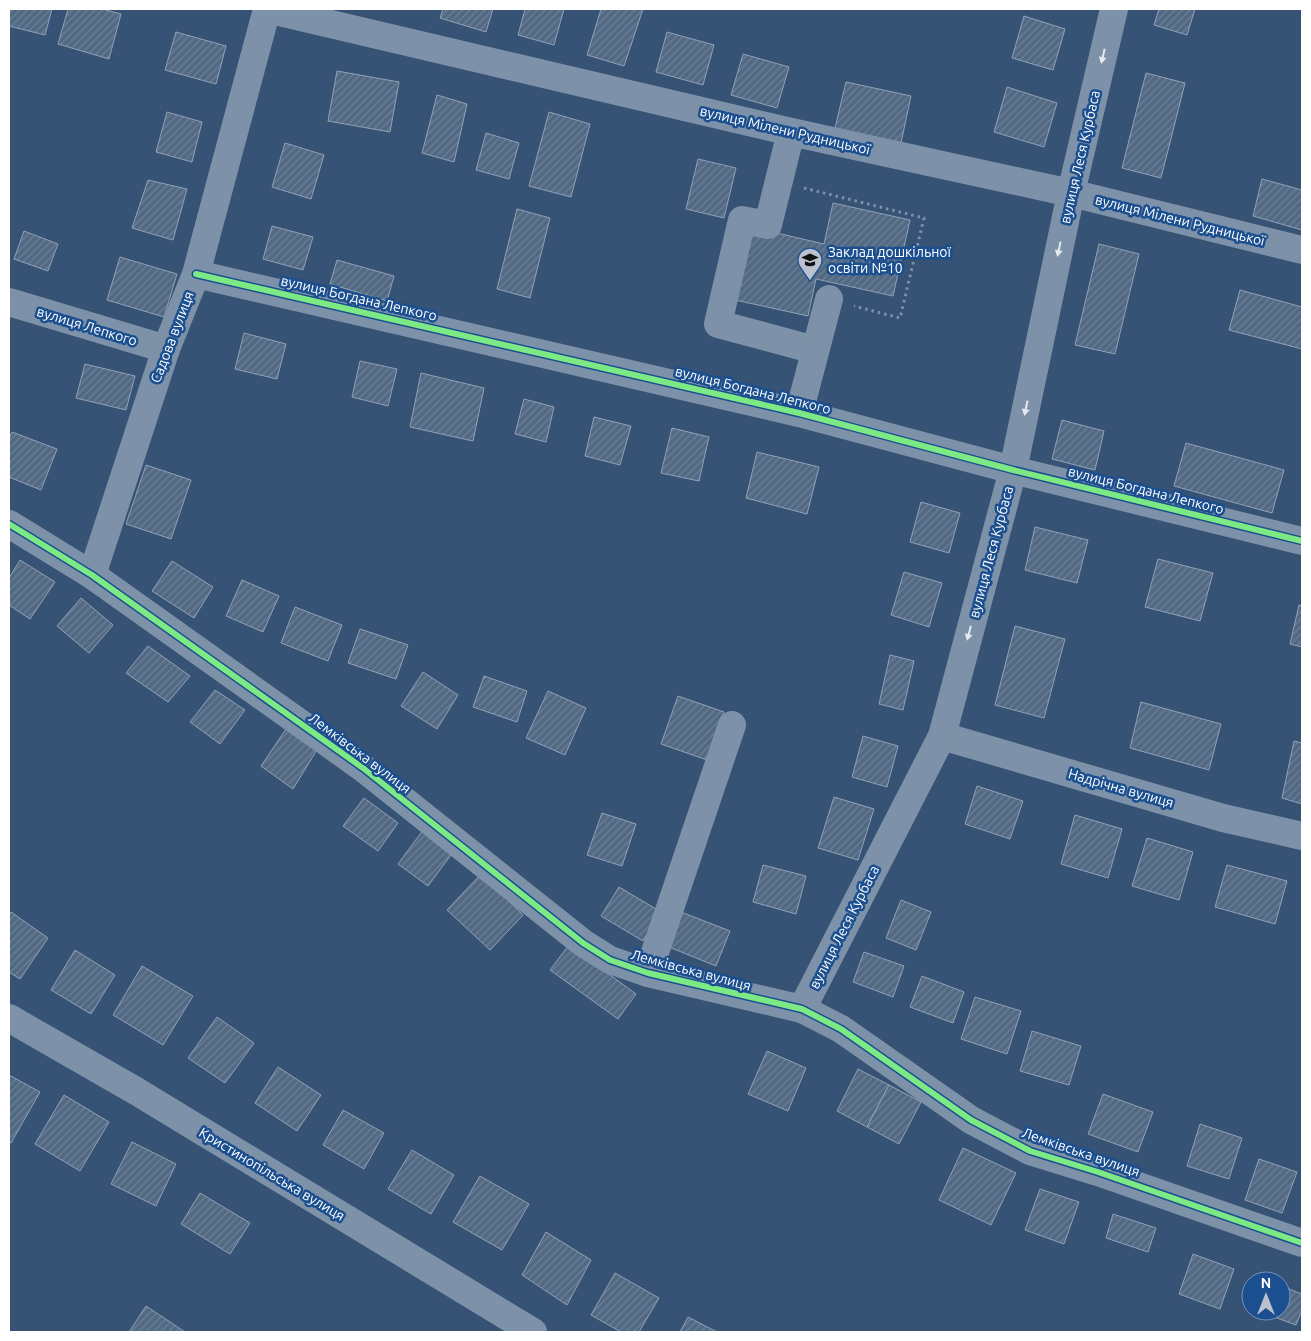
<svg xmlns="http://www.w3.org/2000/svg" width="1311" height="1341" font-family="Ubuntu,sans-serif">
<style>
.building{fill:url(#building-hatch);stroke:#92a2b6}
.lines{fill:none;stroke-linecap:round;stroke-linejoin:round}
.path{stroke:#7d92a8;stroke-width:3;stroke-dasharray:2.5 4;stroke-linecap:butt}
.minor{stroke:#7d92a8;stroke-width:28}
.cycleway-casing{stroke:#1b4f8f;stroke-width:9}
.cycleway{stroke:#7ce984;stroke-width:6}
.oneway{fill:#e5e9ee}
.labels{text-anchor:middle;stroke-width:5;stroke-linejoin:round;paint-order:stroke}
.street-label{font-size:14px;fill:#fff;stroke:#1b4f8f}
.poi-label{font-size:14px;fill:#fff;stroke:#1b4f8f;text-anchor:start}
</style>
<defs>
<pattern id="building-hatch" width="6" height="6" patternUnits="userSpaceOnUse" patternTransform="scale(1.25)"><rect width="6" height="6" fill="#526984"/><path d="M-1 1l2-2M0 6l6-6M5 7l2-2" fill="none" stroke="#6c8096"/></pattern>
</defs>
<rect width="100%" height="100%" fill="#365274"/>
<!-- building -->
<g class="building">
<polygon points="9,9 52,9 45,35 9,26"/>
<polygon points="68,9 102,9 121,14 109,59 58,44"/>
<polygon points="443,9 493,9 486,32 440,18"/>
<polygon points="525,9 564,9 554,45 518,35"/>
<polygon points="601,9 643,9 624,66 587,55"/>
<polygon points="1159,9 1195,9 1187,35 1154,25"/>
<polygon points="1024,16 1065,29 1053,70 1012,58"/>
<polygon points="176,32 226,46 216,84 165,70"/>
<polygon points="667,32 714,45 703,85 656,72"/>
<polygon points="743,54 789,67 777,108 731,95"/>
<polygon points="337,71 399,82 390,132 328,121"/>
<polygon points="1146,73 1185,83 1161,178 1122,168"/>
<polygon points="846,82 911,96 901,143 835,128"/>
<polygon points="1007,87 1057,103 1044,147 994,132"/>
<polygon points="437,95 467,104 454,162 422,153"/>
<polygon points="167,112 202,122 192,162 156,152"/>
<polygon points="549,112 590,124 571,197 529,186"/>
<polygon points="486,133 519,143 509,179 476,170"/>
<polygon points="285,143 324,155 311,199 272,187"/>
<polygon points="698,159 736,168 724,218 686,209"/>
<polygon points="1262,179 1302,190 1302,230 1253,216"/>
<polygon points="148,180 187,189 173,240 132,228"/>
<polygon points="833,203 910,220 893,296 816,279 808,316 735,300 751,227 824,244"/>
<polygon points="517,209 550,218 530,298 497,289"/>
<polygon points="272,226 313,237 303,270 263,259"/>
<polygon points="24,231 58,244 48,271 14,259"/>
<polygon points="1099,244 1139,254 1115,354 1075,345"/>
<polygon points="120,257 177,274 164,317 107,300"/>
<polygon points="337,260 394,276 387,301 330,284"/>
<polygon points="1240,290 1302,307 1302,349 1229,330"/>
<polygon points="244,333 286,344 277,379 235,369"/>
<polygon points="360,361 397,369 388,406 352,397"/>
<polygon points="85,364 135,376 126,410 76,398"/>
<polygon points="421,373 484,388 473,441 410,427"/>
<polygon points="524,399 554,407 546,442 515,434"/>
<polygon points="594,417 631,426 620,465 585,456"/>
<polygon points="1062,420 1104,431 1095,470 1052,459"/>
<polygon points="672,428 709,437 699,481 661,473"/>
<polygon points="12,432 57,449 41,490 9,477 9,439"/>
<polygon points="1186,443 1284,470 1272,513 1174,486"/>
<polygon points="757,452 819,467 807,514 746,498"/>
<polygon points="146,465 191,480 171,539 126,524"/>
<polygon points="921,502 960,513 949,553 910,542"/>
<polygon points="1035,527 1088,540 1077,583 1025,570"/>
<polygon points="1158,559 1213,573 1200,621 1145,607"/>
<polygon points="20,560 55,582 30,619 9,605 9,578"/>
<polygon points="172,561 213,587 194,618 152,591"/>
<polygon points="904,572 942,583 929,627 891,615"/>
<polygon points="242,580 279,596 263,632 226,616"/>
<polygon points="81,598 113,625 89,653 57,626"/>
<polygon points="1299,605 1302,606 1302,647 1290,644"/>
<polygon points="295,607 342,625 328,661 281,643"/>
<polygon points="1015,626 1065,639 1044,718 995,705"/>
<polygon points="360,629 408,645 396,679 348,663"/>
<polygon points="148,646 190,676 168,702 126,673"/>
<polygon points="890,655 914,661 903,710 879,704"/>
<polygon points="423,672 458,695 437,729 401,706"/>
<polygon points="484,676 527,691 517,722 473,707"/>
<polygon points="215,690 245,710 220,744 190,722"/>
<polygon points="548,691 586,708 565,755 526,738"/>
<polygon points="678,696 724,712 707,760 661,744"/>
<polygon points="1141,702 1221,724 1209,770 1130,748"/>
<polygon points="288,726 318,748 293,789 261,766"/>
<polygon points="863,736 898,746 887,787 852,777"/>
<polygon points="1294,741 1302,743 1302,804 1282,798"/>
<polygon points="977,786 1023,801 1010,839 965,824"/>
<polygon points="834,797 874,809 858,860 818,848"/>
<polygon points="364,798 398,823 378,851 343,826"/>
<polygon points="602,813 636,824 622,866 587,855"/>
<polygon points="1075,815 1122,829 1108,878 1061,864"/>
<polygon points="426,826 456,848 428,886 398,864"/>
<polygon points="1147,838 1193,852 1179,900 1132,886"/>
<polygon points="763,865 806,876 796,914 753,902"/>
<polygon points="1227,865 1287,881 1275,924 1215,907"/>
<polygon points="481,874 523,915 490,950 447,910"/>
<polygon points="619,887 661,912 643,941 601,916"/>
<polygon points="901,900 931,912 916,950 886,938"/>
<polygon points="11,912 48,938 20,979 9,972 9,916"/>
<polygon points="681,912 730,931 716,966 669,947"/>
<polygon points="569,945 636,994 618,1019 550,970"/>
<polygon points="75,950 115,975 91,1014 51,990"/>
<polygon points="864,952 904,966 893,997 853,982"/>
<polygon points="142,966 193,996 163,1045 113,1015"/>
<polygon points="922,976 964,992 953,1023 910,1007"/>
<polygon points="975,997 1021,1011 1007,1054 961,1039"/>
<polygon points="217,1017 254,1043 225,1083 188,1058"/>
<polygon points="1032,1031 1081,1046 1069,1085 1020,1071"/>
<polygon points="767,1051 806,1068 788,1111 748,1094"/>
<polygon points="278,1067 321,1095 297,1131 255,1103"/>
<polygon points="858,1069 889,1085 867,1127 837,1111"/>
<polygon points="9,1075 40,1092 11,1143 9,1141"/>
<polygon points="889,1085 921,1102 899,1144 867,1127"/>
<polygon points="1103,1094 1153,1112 1138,1152 1088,1134"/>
<polygon points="64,1095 109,1122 80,1171 35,1144"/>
<polygon points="343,1110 384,1133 364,1169 323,1145"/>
<polygon points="1200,1124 1242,1138 1229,1179 1187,1166"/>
<polygon points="132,1142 176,1164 156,1206 111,1184"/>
<polygon points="963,1148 1016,1173 991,1225 939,1200"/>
<polygon points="412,1150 454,1175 431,1214 388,1189"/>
<polygon points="1259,1159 1297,1172 1282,1213 1245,1200"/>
<polygon points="480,1176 529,1204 502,1250 453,1222"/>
<polygon points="1040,1189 1079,1202 1064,1244 1025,1230"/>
<polygon points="200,1193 250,1223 230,1254 181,1224"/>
<polygon points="1113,1214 1156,1228 1148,1252 1106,1238"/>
<polygon points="546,1232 591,1260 567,1305 522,1275"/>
<polygon points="1193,1254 1234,1269 1220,1309 1179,1294"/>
<polygon points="615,1273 659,1298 639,1332 621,1332 591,1315"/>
<polygon points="1281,1286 1302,1294 1302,1310 1296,1325 1258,1311 1281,1311"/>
<polygon points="146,1306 185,1332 129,1332"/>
<polygon points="688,1317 717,1332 680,1332"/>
</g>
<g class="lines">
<!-- path -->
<polyline class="path" points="804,188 924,218 900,318 854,306"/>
<!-- minor -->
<g class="minor">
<polyline points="267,9 791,132 1071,193 1302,250"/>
<polyline points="791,132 768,225 742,220 718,324 815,350"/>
<polyline points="196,274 799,413 1013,470 1302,541"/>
<polyline points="9,302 166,349"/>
<polyline points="799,413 829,299"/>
<polyline points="9,524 92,575 363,768 583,943 610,960 648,973 802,1009 841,1029 971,1120 1030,1151 1098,1172 1302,1243"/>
<polyline points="92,575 166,349 196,274 267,9"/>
<polyline points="942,736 1223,818 1302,836"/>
<polyline points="648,973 732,725"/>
<polyline points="802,1009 942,736 1013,470 1071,193 1114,9"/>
<polyline points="9,1018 136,1091 533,1332"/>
</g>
<defs>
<g id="cycleway">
<polyline points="196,274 799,413 1013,470 1302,541"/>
<polyline points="9,524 92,575 363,768 583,943 610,960 648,973 802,1009 841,1029 971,1120 1030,1151 1098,1172 1302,1243"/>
</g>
</defs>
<!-- cycleway casing -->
<use href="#cycleway" class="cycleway-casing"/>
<!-- cycleway -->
<use href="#cycleway" class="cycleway"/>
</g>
<!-- one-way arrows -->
<defs><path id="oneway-solid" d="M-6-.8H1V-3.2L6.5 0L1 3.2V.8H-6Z" transform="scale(1.25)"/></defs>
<g class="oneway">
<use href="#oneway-solid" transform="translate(1103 56) rotate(103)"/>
<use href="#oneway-solid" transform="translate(1059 249) rotate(102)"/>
<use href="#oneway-solid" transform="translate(1026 408) rotate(102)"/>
<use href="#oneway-solid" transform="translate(969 633) rotate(105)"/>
</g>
<!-- icons -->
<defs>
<symbol id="school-pin" viewBox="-11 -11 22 30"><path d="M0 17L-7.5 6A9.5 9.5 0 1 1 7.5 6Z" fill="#b9c2ce" stroke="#1b4f8f"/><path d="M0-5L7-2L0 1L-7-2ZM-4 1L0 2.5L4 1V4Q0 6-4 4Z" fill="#111"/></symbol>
</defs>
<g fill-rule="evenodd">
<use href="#school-pin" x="796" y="246" width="28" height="38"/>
</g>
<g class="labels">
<!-- street labels -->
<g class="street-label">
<text transform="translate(785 130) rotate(13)" y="5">вулиця Мілени Рудницької</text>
<text transform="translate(1080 157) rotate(-77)" y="5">вулиця Леся Курбаса</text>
<text transform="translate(1180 220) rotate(14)" y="5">вулиця Мілени Рудницької</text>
<text transform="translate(359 298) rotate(13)" y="5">вулиця Богдана Лепкого</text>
<text transform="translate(87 326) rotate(17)" y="5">вулиця Лепкого</text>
<text transform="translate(172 337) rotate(-69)" y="5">Садова вулиця</text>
<text transform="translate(753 390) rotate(14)" y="5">вулиця Богдана Лепкого</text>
<text transform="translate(1146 490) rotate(14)" y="5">вулиця Богдана Лепкого</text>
<text transform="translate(991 552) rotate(-75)" y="5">вулиця Леся Курбаса</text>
<text transform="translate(360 753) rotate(37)" y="5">Лемківська вулиця</text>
<text transform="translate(1121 788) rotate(16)" y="5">Надрічна вулиця</text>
<text transform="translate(844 927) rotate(-63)" y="5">вулиця Леся Курбаса</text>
<text transform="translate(691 970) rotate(15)" y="5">Лемківська вулиця</text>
<text transform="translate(1081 1152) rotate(19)" y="5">Лемківська вулиця</text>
<text transform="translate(272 1174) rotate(31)" y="5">Кристинопільська вулиця</text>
</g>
<!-- poi labels -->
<g class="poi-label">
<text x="828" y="257">Заклад дошкільної<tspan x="828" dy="16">освіти №10</tspan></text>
</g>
</g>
<!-- border -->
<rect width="1311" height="1341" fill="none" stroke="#ffffff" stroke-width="20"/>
<!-- north arrow -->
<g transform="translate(1266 1296)"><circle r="24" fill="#1b4f8f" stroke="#7695bc"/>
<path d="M0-4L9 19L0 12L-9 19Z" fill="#b9c2ce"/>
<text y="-8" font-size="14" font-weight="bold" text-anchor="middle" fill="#ffffff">N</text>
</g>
</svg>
